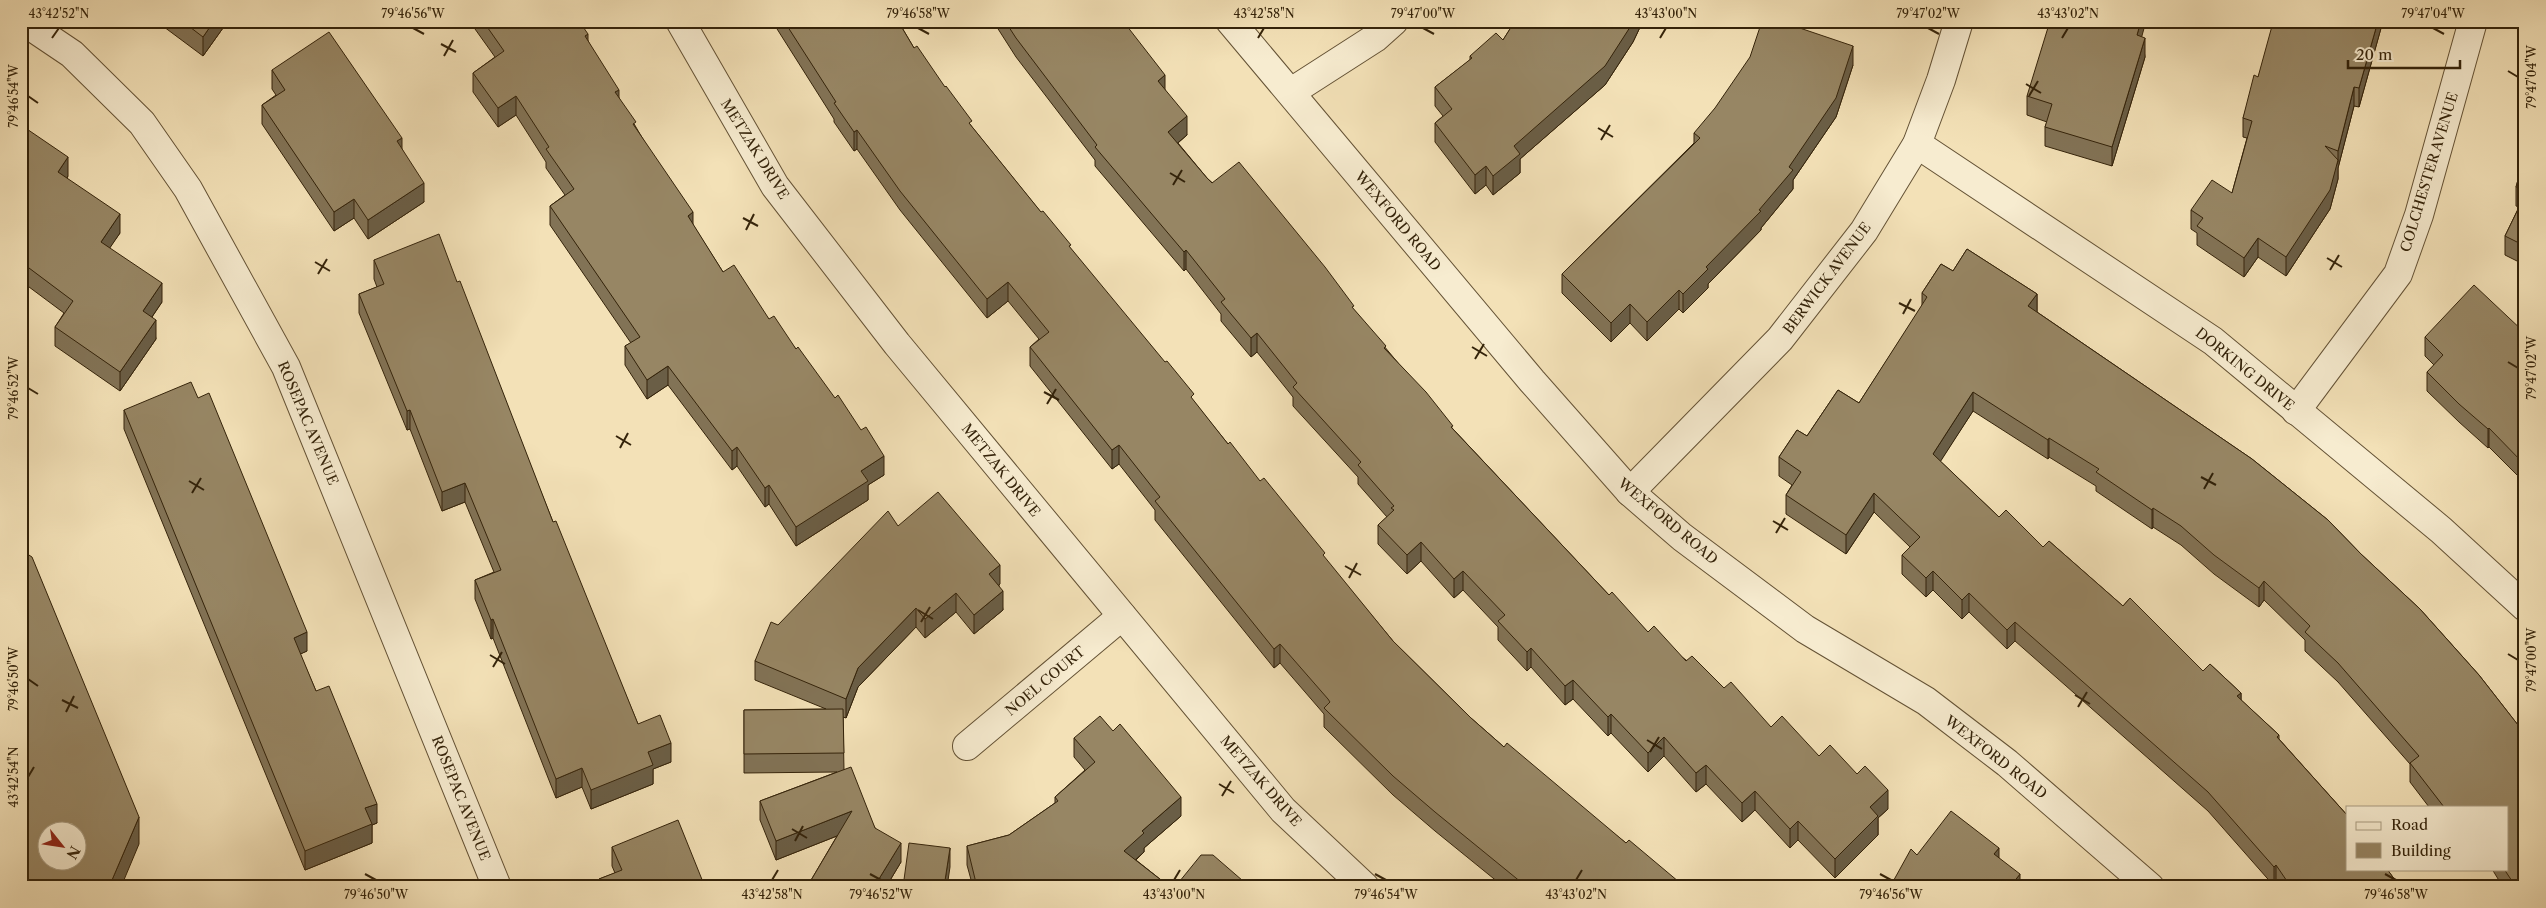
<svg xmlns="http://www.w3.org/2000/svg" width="2546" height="908" font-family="'Libre Caslon Text',serif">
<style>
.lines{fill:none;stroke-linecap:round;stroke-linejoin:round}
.minor-casing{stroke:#645235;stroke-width:30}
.minor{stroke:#f7ecd0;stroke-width:28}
.wall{fill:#827356;stroke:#34230a}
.shaded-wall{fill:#6a5e46;stroke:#34230a}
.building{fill:#978664;stroke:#34230a;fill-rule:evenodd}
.ticks{fill:none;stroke:#34230a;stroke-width:2}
.labels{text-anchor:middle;stroke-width:5;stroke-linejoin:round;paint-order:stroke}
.street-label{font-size:14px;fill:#34230a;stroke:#f7ecd0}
.neatline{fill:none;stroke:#34230a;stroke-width:2}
.ticks-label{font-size:12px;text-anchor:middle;fill:#34230a}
</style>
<rect width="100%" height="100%" fill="#f3e1b7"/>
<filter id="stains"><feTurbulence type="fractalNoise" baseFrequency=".004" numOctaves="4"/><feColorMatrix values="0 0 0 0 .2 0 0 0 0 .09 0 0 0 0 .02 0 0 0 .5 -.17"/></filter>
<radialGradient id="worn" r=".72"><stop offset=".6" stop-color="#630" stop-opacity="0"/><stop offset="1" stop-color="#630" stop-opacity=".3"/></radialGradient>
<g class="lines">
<defs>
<g id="minor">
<polyline points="23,21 72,54 142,123 188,189 286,367 497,887"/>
<polyline points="680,21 775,186 897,344 1283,810 1365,887"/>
<polyline points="1230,21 1532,381 1630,492 1682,537 1805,629 1926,701 2007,763 2150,887"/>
<polyline points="1291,92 1375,38 1394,21"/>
<polyline points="1917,144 2213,341 2441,530 2525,607"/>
<polyline points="2296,411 2398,274 2419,215 2473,21"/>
<polyline points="1630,492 1780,339 1864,231 1917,144 1941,80 1959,21"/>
<polyline points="967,746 1122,616"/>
</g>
</defs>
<!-- minor casing -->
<use href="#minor" class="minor-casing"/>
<!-- minor -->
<use href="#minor" class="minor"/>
</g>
<!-- wall -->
<g class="wall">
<polygon points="156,21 228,21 203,56"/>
<polygon points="464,21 579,21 588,41 619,98 693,225 723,272 769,319 796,349 884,475 868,485 868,500 796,546 769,504 765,507 737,466 732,470 668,385 647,399 625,365 625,346 631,343 550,225 550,206 565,195 546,168 546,162 516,115 498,127 473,92 473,73 495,57 470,22 466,25"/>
<polygon points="772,21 898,21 914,48 972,127 1228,444 1325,559 1393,641 1471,718 1504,747 1626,843 1685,887 1504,887 1435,831 1393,795 1324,727 1324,714 1280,663 1274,668 1155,520 1155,510 1119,464 1112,469 1030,366 1030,347 1039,339 1008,301 987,318 900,210 857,149 854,151 834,122 834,119"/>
<polygon points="993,21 1123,21 1165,90 1187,135 1178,143 1207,178 1354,310 1453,429 1609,595 1648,632 1724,688 1771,727 1819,756 1888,809 1878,818 1878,835 1835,878 1798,840 1790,848 1755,810 1742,822 1706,784 1696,792 1664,756 1648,772 1611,733 1608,736 1573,699 1565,705 1531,667 1527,671 1498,640 1498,627 1463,590 1454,598 1421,561 1407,574 1378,544 1378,525 1387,517 1358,484 1358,477 1293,406 1293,397 1257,352 1251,357 1221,321 1221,314 1186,269 1184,271 1095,166 1095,160 1016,57"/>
<polygon points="1515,21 1643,21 1633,42 1605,85 1520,159 1520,173 1493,195 1486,185 1475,194 1435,142 1435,123 1443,116 1435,106 1435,87 1470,60 1470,56 1503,40"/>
<polygon points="2280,21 2383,21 2359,107 2354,106 2338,168 2338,179 2330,209 2286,276 2258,257 2244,277 2197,245 2197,233 2191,229 2191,210 2232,193 2247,138 2243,137 2243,118 2258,77 2278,27"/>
<polygon points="2142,37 2145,57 2112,166 2045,146 2045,127 2047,122 2027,115 2027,96"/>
<polygon points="1853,65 1836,117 1793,180 1793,189 1761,228 1761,230 1708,284 1708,288 1683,313 1679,309 1647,341 1630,323 1611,342 1562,293 1562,274 1694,143 1694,133"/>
<polygon points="272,70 402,149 424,202 368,239 354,218 334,231 262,124 262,105 276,95 272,89"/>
<polygon points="21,125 68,176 67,178 120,233 109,248 162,302 152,317 156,339 120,391 55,346 55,327 64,313 21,281"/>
<polygon points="2525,155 2525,275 2523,274 2523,264 2505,255 2505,236 2519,207 2516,206 2516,187"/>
<polygon points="1967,249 2037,294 2037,312 2252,459 2328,520 2361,554 2420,609 2479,675 2525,734 2525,887 2503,887 2492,869 2507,869 2507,807 2429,807 2410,782 2410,764 2338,682 2305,651 2305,640 2264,600 2259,607 2214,574 2181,545 2153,527 2152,529 2096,491 2096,486 2049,457 2048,459 1973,411 1940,461 1999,517 2006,510 2043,547 2049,541 2123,606 2130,598 2203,671 2210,664 2241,693 2241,700 2279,735 2279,739 2347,815 2347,869 2387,869 2400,887 2277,887 2276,884 2274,886 2208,811 2015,641 2007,649 1969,612 1962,619 1933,590 1926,597 1902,574 1902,555 1910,547 1874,512 1846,554 1786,514 1786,495 1792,485 1779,476 1779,457 1797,430 1807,436 1838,390 1859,403 1922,306 1922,293 1941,264 1953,271"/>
<polygon points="374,260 457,282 553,522 638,724 671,762 653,769 653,784 591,809 582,787 556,798 493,638 491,639 475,599 475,580 494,572 465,502 442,511 410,429 407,430 359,313 359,294 377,287 374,279"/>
<polygon points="2525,333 2525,483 2489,447 2488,448 2459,422 2427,391 2427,372 2434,365 2425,356 2425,337"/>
<polygon points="124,410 307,651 300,654 316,691 377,823 372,825 372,843 305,870 124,429"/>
<polygon points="898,526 1000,584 999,585 1003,610 974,634 956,612 925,638 916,627 858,687 846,718 843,717 844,770 875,828 901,862 886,887 807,887 837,836 776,860 760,820 760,801 837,772 744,773 744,710 826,709 755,680 755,661 778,625"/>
<polygon points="1074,738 1181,816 1144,848 1144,852 1136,860 1170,887 973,887 967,865 967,846 1009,835 1055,803 1055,797 1085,770 1074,757"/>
<polygon points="612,847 705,887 599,887 599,879 615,873 612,866"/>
</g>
<!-- shaded-wall -->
<g class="shaded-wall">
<polygon points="214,21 228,21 203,56 203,37"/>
<polygon points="466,21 470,21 470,22 466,25"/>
<polygon points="1634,21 1643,21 1633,42 1605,85 1520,159 1520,173 1493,195 1493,176 1514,146"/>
<polygon points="2141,21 2146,21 2137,54 2137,35"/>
<polygon points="2378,21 2383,21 2359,107 2359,88"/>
<polygon points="588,34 588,53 585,36"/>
<polygon points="2145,38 2145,57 2112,166 2112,147"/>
<polygon points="1853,46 1853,65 1836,117 1793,180 1793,189 1761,228 1761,230 1708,284 1708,288 1683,313 1683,294 1706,267 1789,167"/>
<polygon points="1165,75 1165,94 1158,81"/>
<polygon points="2354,87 2354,106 2338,168 2338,179 2330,209 2286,276 2286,257 2338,162 2338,151"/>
<polygon points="619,90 619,109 615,92"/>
<polygon points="516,96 516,115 498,127 498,108"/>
<polygon points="1187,116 1187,135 1168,151 1168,132"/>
<polygon points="857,130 857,149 854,151 854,132"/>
<polygon points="402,138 402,157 397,141"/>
<polygon points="68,157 68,176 58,191 58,172"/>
<polygon points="1486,166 1486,185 1475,194 1475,175"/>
<polygon points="424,183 424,202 368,239 368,220"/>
<polygon points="354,199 354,218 334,231 334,212"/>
<polygon points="693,212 693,231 688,216"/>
<polygon points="120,214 120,233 101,261 101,242"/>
<polygon points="2258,238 2258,257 2244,277 2244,258"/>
<polygon points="1186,250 1186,269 1184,271 1184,252"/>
<polygon points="1008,282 1008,301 987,318 987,299"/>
<polygon points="162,283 162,302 143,330 143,311"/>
<polygon points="1679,290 1679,309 1647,341 1647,322"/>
<polygon points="2037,294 2037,313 2028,306"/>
<polygon points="1630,304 1630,323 1611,342 1611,323"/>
<polygon points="156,320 156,339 120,391 120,372"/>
<polygon points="1257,333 1257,352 1251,357 1251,338"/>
<polygon points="668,366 668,385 647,399 647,380"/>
<polygon points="1973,392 1973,411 1933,473 1933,454"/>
<polygon points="410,410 410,429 407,430 407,411"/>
<polygon points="2489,428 2489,447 2488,448 2488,429"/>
<polygon points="2049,438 2049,457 2048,459 2048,440"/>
<polygon points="1119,445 1119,464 1112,469 1112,450"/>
<polygon points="737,447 737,466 732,470 732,451"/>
<polygon points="884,456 884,475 868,485 868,500 796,546 796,527 861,471"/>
<polygon points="465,483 465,502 442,511 442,492"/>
<polygon points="769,485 769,504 765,507 765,488"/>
<polygon points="1874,493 1874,512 1846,554 1846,535"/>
<polygon points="2153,508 2153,527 2152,529 2152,510"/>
<polygon points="1421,542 1421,561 1407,574 1407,555"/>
<polygon points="1000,565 1000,584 989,593 989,574"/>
<polygon points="1463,571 1463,590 1454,598 1454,579"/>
<polygon points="1933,571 1933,590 1926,597 1926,578"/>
<polygon points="2264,581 2264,600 2259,607 2259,588"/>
<polygon points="1003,591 1003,610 974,634 974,615"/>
<polygon points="956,593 956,612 925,638 925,619"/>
<polygon points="1969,593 1969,612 1962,619 1962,600"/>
<polygon points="916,608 916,627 858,687 846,718 846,699 858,668"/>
<polygon points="493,619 493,638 491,639 491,620"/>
<polygon points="2015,622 2015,641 2007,649 2007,630"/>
<polygon points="307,632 307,651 294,657 294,638"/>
<polygon points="1280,644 1280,663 1274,668 1274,649"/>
<polygon points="1531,648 1531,667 1527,671 1527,652"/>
<polygon points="1573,680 1573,699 1565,705 1565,686"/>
<polygon points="2241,693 2241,711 2237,696"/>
<polygon points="1611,714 1611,733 1608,736 1608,717"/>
<polygon points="1664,737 1664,756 1648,772 1648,753"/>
<polygon points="671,743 671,762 653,769 653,784 591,809 591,790 648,752"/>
<polygon points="1706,765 1706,784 1696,792 1696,773"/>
<polygon points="582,768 582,787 556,798 556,779"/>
<polygon points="1888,790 1888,809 1878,818 1878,835 1835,878 1835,859 1870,807"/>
<polygon points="1755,791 1755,810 1742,822 1742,803"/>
<polygon points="1181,797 1181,816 1144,848 1144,852 1124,870 1124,851 1142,831"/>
<polygon points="377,804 377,823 372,825 372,843 305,870 305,851 365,808"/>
<polygon points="852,811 852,830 776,860 776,841"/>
<polygon points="139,817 139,844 121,887 109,887"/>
<polygon points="1798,821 1798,840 1790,848 1790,829"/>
<polygon points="901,843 901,862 886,887 874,887"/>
<polygon points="950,848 950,867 947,887 944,887"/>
<polygon points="1999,848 1999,867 1994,854"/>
<polygon points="2276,865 2276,884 2274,886 2274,867"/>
<polygon points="2020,874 2020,887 2010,887"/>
<polygon points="87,880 87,887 69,887"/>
</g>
<!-- building -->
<g class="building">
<polygon points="182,21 214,21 203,37"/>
<polygon points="483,21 579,21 588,34 585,36 619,90 615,92 636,122 633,124 693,212 688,216 723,272 734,265 769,319 774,316 796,349 798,347 835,398 838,395 861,430 866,427 884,456 861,471 868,481 796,527 769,485 765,488 737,447 732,451 668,366 647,380 625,346 640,337 550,206 574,189 546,149 549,147 516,96 498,108 473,73 504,51"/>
<polygon points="784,21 898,21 914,48 917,46 945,87 946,86 972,121 969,123 1041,212 1043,211 1071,245 1069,246 1165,362 1167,361 1194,394 1191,397 1228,444 1230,442 1260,481 1264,478 1325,553 1323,555 1393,641 1471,718 1504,747 1507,743 1626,843 1629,840 1685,887 1527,887 1435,812 1393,776 1324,708 1330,702 1328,699 1280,644 1274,649 1155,501 1160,497 1119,445 1112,450 1030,347 1049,332 1008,282 987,299 900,191 857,130 854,132 834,103 836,102"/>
<polygon points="1005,21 1123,21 1165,75 1158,81 1187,116 1168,132 1207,178 1212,183 1239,162 1325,267 1354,306 1352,307 1386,346 1384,348 1426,392 1453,426 1451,427 1609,595 1612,592 1648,632 1654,626 1686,661 1692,656 1724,688 1731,682 1771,727 1782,716 1819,756 1830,745 1857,774 1865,766 1888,790 1870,807 1878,816 1835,859 1798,821 1790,829 1755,791 1742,803 1706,765 1696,773 1664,737 1648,753 1611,714 1608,717 1573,680 1565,686 1531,648 1527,652 1498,621 1505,615 1463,571 1454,579 1421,542 1407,555 1378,525 1394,510 1391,508 1394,506 1358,465 1361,462 1293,387 1297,383 1257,333 1251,338 1221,302 1225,299 1186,250 1184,252 1095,147 1097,145 1016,38"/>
<polygon points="1515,21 1634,21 1605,66 1514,146 1520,154 1493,176 1486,166 1475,175 1435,123 1452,109 1435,87 1472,58 1470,56 1496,33 1503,40"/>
<polygon points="1762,21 1779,21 1853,46 1836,98 1789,167 1793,170 1759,210 1761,211 1706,267 1708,269 1683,294 1679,290 1647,322 1630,304 1611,323 1562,274 1700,138 1694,133 1715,108 1750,57"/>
<polygon points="2050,21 2141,21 2137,35 2145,38 2112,147 2045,127 2052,104 2027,96"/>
<polygon points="2280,21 2378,21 2359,88 2354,87 2338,151 2325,146 2338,160 2330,190 2286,257 2258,238 2244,258 2197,226 2203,218 2191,210 2212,180 2232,193 2252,121 2243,118 2254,75 2258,77 2272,26 2278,27"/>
<polygon points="329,32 402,138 397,141 424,183 368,220 354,199 334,212 262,105 285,90 272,70"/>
<polygon points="21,125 68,157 58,172 120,214 101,242 162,283 143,311 156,320 120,372 55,327 73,301 21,262 21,244 23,241 21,239"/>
<polygon points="2525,155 2525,189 2516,187"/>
<polygon points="2525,195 2525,246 2505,236"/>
<polygon points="439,234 457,282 460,281 553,522 556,521 638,724 660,715 671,743 648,752 653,765 591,790 582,768 556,779 493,619 491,620 475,580 501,570 465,483 442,492 410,410 407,411 359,294 384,284 374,260"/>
<polygon points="1967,249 2037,294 2028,306 2252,459 2328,520 2361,554 2420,609 2479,675 2525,734 2525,887 2516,887 2504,869 2507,869 2507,807 2444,807 2410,763 2419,756 2338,663 2305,632 2310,626 2264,581 2259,588 2214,555 2181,526 2153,508 2152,510 2096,472 2099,469 2049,438 2048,440 1973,392 1933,454 1999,517 2006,510 2043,547 2049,541 2123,606 2130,598 2203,671 2210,664 2241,693 2237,696 2279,735 2277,737 2347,815 2347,869 2387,869 2400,887 2291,887 2276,865 2274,867 2208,792 2015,622 2007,630 1969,593 1962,600 1933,571 1926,578 1902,555 1920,537 1874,493 1846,535 1786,495 1801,472 1779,457 1797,430 1807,436 1838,390 1859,403 1927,297 1922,293 1941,264 1953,271"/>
<polygon points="2474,285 2525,333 2525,465 2489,428 2488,429 2459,404 2427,372 2443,355 2425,337"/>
<polygon points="191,382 198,398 209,393 307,632 294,638 316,691 329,686 377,804 365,808 372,824 305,851 124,410"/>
<polygon points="938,492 1000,565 989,574 1003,591 974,615 956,593 925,619 916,608 858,668 846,699 755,661 771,622 778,625 888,511 898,526"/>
<path d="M21,550L32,557L139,817L109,887H90L87,880L69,887H21ZM48,830H78V860H48Z"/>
<polygon points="843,709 844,753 744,754 744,710"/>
<polygon points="1100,716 1113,731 1120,724 1181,797 1142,831 1144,833 1124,851 1170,887 977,887 967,846 1009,835 1058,801 1055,797 1095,762 1074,738"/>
<polygon points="851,767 875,828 901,843 874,887 807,887 852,811 776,841 760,801"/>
<polygon points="1951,811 1999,848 1994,854 2020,874 2010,887 1890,887 1911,849 1917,855"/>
<polygon points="678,820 705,887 602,887 599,879 622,870 612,847"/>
<polygon points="909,843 950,848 944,887 903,887"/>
<polygon points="1201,855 1213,855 1250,887 1175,887"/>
</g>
<!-- ticks -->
<path class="ticks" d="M413,28L424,34M918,28L929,34M1423,28L1434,34M1928,28L1939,34M2433,28L2444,34M52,38L59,28M1258,38L1264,28M1660,38L1666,28M2062,38L2068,28M441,44L456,52M444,56L453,40M2508,71L2518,77M2026,84L2041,93M28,96L38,103M2029,96L2038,81M1598,128L1613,137M1601,140L1610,125M1170,173L1185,182M1173,185L1182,170M743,218L758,226M746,230L754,214M2327,258L2342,267M315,262L330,271M2330,270L2339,255M318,274L327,259M1899,303L1915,311M1903,314L1911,299M1472,347L1487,356M1475,359L1484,344M2508,362L2518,368M28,388L38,394M1044,392L1059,400M1047,404L1056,389M616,436L631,445M620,448L628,433M2201,477L2216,485M189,481L204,490M2204,489L2213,473M192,493L201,478M1773,521L1788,530M1776,533L1785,518M1345,566L1361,575M1349,578L1357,563M918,610L933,619M921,622L930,607M2508,654L2518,660M490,655L505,664M493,667L502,652M28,679L38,686M2075,695L2090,704M62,700L78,708M2078,707L2087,692M66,712L74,696M1647,740L1662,749M1650,752L1659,737M28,777L34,767M1219,784L1234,793M1222,796L1231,781M792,829L807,838M795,841L803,826M365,874L376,880M870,874L881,880M1375,874L1386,880M1880,874L1891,880M2385,874L2396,880M772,880L778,870M1174,880L1180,870M1576,880L1582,870"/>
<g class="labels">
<!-- street labels -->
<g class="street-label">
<text transform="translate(755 149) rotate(58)" y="5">METZAK DRIVE</text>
<text transform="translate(2429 172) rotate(-73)" y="5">COLCHESTER AVENUE</text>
<text transform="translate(1398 221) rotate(50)" y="5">WEXFORD ROAD</text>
<text transform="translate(1827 278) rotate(-53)" y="5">BERWICK AVENUE</text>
<text transform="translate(2245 369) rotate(39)" y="5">DORKING DRIVE</text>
<text transform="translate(308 423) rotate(67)" y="5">ROSEPAC AVENUE</text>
<text transform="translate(1001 470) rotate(51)" y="5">METZAK DRIVE</text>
<text transform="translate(1668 521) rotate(40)" y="5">WEXFORD ROAD</text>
<text transform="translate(1045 681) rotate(-40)" y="5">NOEL COURT</text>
<text transform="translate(1996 757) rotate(38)" y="5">WEXFORD ROAD</text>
<text transform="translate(1261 781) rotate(49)" y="5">METZAK DRIVE</text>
<text transform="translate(461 798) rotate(68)" y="5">ROSEPAC AVENUE</text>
</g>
</g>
<!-- margin -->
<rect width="2546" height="908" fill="none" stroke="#f3e1b7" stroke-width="55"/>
<!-- legend -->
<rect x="2346" y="806" width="162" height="65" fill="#f7ecd0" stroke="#a99c81"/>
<rect x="2356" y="822" width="25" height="8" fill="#f7ecd0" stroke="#a99c81"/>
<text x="2391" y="830" font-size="15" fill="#34230a">Road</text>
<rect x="2356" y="843" width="25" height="15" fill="#978664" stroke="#a99c81"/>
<text x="2391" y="856" font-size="15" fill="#34230a">Building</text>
<!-- north arrow -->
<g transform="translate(62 846) rotate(120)"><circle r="24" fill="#f7ecd0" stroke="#a99c81"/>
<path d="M0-4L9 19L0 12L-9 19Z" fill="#8f2418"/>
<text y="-8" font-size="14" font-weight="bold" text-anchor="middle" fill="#34230a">N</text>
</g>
<!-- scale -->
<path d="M2348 60v8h112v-8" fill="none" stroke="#34230a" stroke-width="2.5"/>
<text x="2356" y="60" font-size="15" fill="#34230a" stroke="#f7ecd0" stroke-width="4" paint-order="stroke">20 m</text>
<rect x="28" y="28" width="2490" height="852" class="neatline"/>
<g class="ticks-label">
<text x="59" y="18">43°42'52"N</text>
<text x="413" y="18">79°46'56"W</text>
<text x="918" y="18">79°46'58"W</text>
<text x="1264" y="18">43°42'58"N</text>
<text x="1423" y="18">79°47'00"W</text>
<text x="1666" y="18">43°43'00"N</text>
<text x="1928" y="18">79°47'02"W</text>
<text x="2068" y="18">43°43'02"N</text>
<text x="2433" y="18">79°47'04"W</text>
<text transform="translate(2532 77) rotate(-90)" y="4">79°47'04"W</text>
<text transform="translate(14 96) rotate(-90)" y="4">79°46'54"W</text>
<text transform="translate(2532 368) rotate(-90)" y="4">79°47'02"W</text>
<text transform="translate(14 388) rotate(-90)" y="4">79°46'52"W</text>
<text transform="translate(2532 660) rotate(-90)" y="4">79°47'00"W</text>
<text transform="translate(14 679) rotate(-90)" y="4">79°46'50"W</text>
<text transform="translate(14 777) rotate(-90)" y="4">43°42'54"N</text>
<text x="376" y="899">79°46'50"W</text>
<text x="772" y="899">43°42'58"N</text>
<text x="881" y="899">79°46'52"W</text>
<text x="1174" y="899">43°43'00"N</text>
<text x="1386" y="899">79°46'54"W</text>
<text x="1576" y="899">43°43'02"N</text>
<text x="1891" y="899">79°46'56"W</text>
<text x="2396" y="899">79°46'58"W</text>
</g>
<rect width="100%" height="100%" filter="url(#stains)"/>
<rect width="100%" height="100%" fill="url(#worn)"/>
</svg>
